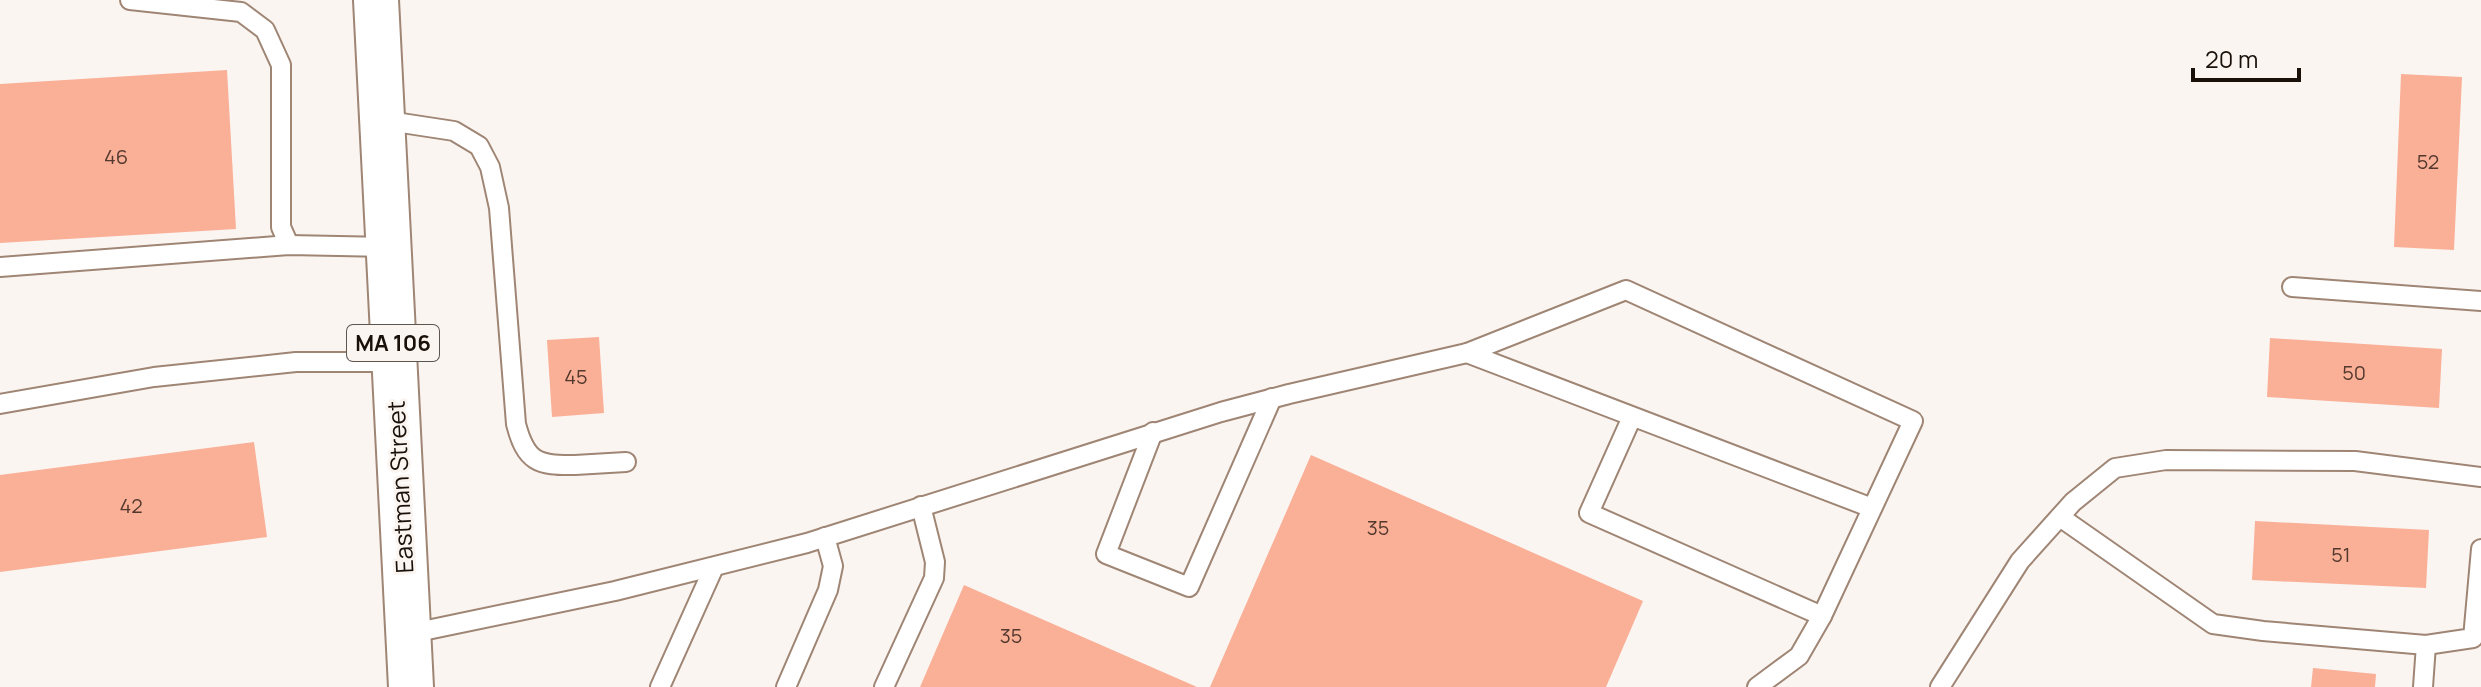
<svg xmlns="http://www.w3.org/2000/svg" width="2481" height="687" font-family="Manrope,sans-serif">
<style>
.building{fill:#faaf97}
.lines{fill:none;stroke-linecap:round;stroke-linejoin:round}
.service-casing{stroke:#9f8574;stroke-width:22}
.primary-casing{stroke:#9f8574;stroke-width:48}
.service{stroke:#fff;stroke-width:18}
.primary{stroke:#fff;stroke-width:44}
.labels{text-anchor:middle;stroke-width:6;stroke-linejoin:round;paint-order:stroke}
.number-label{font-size:20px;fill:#52382d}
.shield{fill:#fbf5f1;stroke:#5e554f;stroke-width:2}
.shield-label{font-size:22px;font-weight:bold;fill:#1a100a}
.street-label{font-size:24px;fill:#1a100a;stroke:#fbf5f1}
</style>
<rect width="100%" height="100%" fill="#fbf5f1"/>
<!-- building -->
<g class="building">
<polygon points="227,70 236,229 0,243 0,84"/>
<polygon points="2401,74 2462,77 2454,250 2394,247"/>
<polygon points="599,337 604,413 552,417 547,340"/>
<polygon points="2270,338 2442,349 2439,408 2267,397"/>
<polygon points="254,442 267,537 0,572 0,475"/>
<polygon points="1311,455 1643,601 1606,687 1210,687"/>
<polygon points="2255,521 2429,530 2426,588 2252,580"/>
<polygon points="964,585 1197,687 920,687"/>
<polygon points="2313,668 2376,674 2375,687 2311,687"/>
</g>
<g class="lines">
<defs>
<g id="service">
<polyline points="130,0 241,12 265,30 281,65 281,227 289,245"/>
<path d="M382,120L454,131L479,146L490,167L499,208L516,424C526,462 538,466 575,465C592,464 609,463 626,462"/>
<polyline points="0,267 289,245 388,247"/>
<polyline points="2292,287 2481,301"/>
<polyline points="1467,353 1872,508"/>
<polyline points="0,404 154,377 296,362 394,362"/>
<polyline points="1153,432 1106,554 1189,587 1272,398"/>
<polyline points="2060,517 2213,624 2263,631 2426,645"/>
<polyline points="408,634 615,591 807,543 1221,412 1289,394 1467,353 1626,290 1913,421 1822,616 1589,513 1632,417"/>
<polyline points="660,687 714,567"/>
<polyline points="786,687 828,590 833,566 825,537"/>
<polyline points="884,687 934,578 935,562 921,506"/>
<polyline points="1757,687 1799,656 1822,616"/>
<polyline points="1940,687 2020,561 2073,502 2115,468 2166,460 2355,461 2481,477"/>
<polyline points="2423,687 2426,645 2473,638 2481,549"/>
</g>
<polyline id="primary" points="376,0 411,687"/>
</defs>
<!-- service casing -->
<use href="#service" class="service-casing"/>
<!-- primary casing -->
<use href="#primary" class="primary-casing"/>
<!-- service -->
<use href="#service" class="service"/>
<!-- primary -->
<use href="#primary" class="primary"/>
</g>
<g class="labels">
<!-- number labels -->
<g class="number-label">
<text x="116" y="164">46</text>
<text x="2428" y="169">52</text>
<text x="2354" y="380">50</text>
<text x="576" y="384">45</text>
<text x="131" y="513">42</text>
<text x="1378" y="535">35</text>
<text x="2341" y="562">51</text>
<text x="1011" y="643">35</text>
</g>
<!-- shield labels -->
<rect class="shield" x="347" y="325" width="92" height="36" rx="6"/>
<g class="shield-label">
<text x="393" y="351">MA 106</text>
</g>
<!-- street labels -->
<g class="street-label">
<text transform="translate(401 487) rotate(-93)" y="8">Eastman Street</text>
</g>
</g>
<!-- scale -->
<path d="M2193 68v12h106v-12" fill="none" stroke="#1a100a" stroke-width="4"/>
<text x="2205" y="68" font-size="24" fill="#1a100a" stroke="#fbf5f1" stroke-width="6" paint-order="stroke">20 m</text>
</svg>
